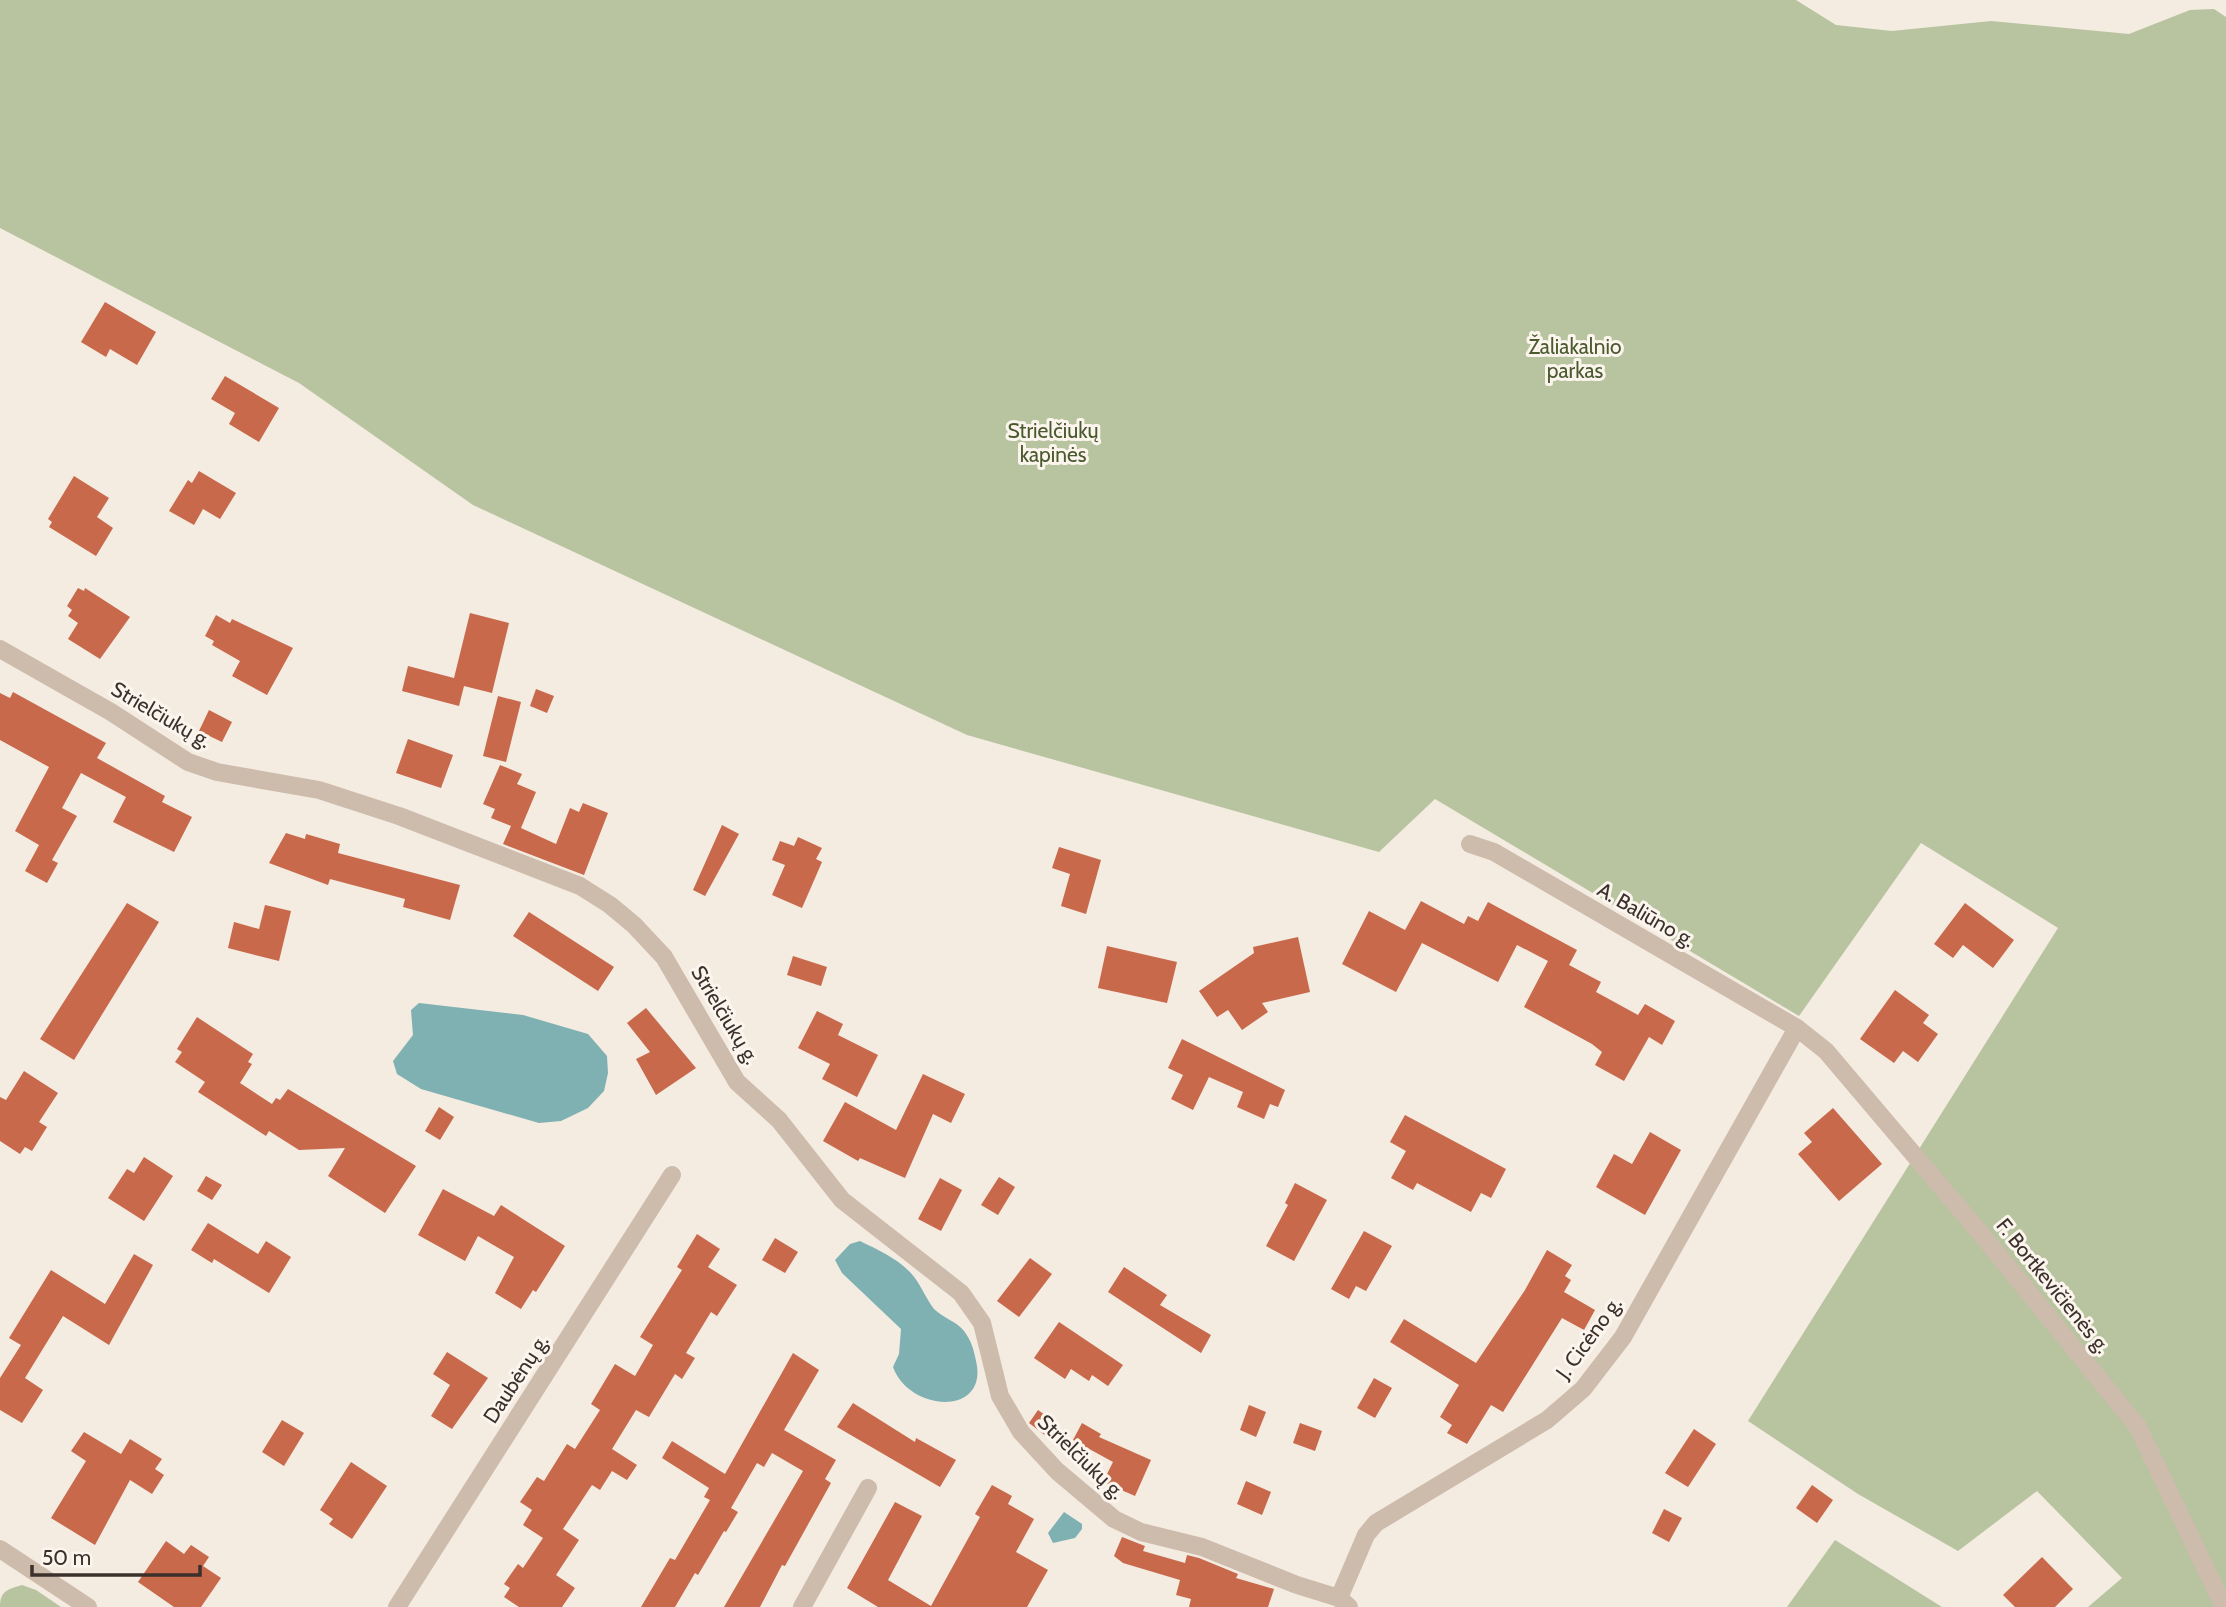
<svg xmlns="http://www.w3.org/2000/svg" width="2226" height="1607" font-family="Cabin,sans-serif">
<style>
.green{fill:#b8c4a0}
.water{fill:#7fb0b2}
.building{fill:#c8694b}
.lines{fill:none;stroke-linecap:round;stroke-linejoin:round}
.street{stroke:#cdbbac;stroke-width:18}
.labels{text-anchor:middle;stroke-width:6;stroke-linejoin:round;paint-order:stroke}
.park-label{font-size:21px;fill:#4a5a2e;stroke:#fbf5ee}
.street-label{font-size:21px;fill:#3b302b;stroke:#fbf5ee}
</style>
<rect width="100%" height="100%" fill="#f4ebe1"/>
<!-- green -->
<g class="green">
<polygon points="0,0 1796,0 1836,25 1892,31 1991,21 2129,34 2190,10 2214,9 2226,17 2226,1607 2088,1607 2122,1578 2037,1491 1958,1551 1858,1494 1748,1421 2058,928 1921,843 1799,1016 1435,799 1379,852 967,735 473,505 299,383 0,228"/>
<polygon points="1835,1540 1942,1607 1787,1607"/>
<path d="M22,1585L36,1590L61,1607H0C0,1591 8,1589 22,1585Z"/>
</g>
<!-- water -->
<g class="water">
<polygon points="419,1003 523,1015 588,1034 607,1056 608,1073 604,1091 588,1108 561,1121 539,1123 421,1089 397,1074 393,1061 413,1035 411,1010"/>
<path d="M860,1241C880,1251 904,1261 917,1281C923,1290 927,1300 934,1309C943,1318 956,1321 964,1331C971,1340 974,1350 976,1361C989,1416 910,1413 893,1367L899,1354L901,1329L842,1273L835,1260L850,1244Z"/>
<polygon points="1064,1512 1082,1524 1082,1529 1075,1538 1053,1543 1048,1533"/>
</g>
<!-- building -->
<g class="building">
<polygon points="105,302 156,332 137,365 110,349 106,357 81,342"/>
<polygon points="225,376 279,408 259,442 229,424 235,413 211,399"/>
<polygon points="199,471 236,493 220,519 203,509 194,525 169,511 188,480 192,483"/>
<polygon points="74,476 109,498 97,517 113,528 96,556 49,527 52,522 48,519"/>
<polygon points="78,588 84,591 85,588 130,617 100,659 68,639 78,623 68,616 72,610 67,606"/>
<polygon points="470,613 509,623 492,693 464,686 459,706 402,691 408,666 454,678"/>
<polygon points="216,615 230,623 232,619 293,648 267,695 232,676 240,661 212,645 214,641 205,636"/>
<polygon points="536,689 554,696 547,713 530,706"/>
<polygon points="13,692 106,743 97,758 165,796 162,802 192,817 174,852 113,822 126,797 81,773 62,808 77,816 52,860 58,863 47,883 25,871 39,845 15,831 49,767 0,740 0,693 10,698"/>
<polygon points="498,696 521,702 506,762 483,756"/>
<polygon points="209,710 232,722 222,742 199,731"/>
<polygon points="408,739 453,755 441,788 396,773"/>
<polygon points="500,765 522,774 517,784 536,792 521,828 556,844 570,808 579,812 583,803 608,813 584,875 503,844 511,826 491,818 495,809 483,804"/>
<polygon points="722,825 739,834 705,896 693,890"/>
<polygon points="286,833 305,839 306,834 340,844 338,853 460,885 450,920 403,907 405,899 330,879 328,885 269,863"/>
<polygon points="798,837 822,848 816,859 822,862 802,908 772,895 785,865 772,860 780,841 794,846"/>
<polygon points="1059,847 1101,860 1086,914 1061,906 1070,874 1052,868"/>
<polygon points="1421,901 1464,924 1468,916 1478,921 1488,902 1577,950 1569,965 1601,982 1596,992 1638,1015 1645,1004 1675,1021 1662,1045 1649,1037 1624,1081 1595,1065 1602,1052 1592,1044 1524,1007 1548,961 1517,945 1498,982 1422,943 1396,992 1342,964 1369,911 1405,930"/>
<polygon points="127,903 159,922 74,1060 40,1039"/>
<polygon points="1965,903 2014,940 1993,968 1963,945 1953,958 1934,944"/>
<polygon points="265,905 291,911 279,961 228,948 234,922 259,929"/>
<polygon points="529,912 614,967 598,991 513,936"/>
<polygon points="1298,937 1310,992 1262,1003 1268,1012 1242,1030 1228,1010 1217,1017 1199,991 1254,953 1253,947"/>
<polygon points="1107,946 1177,962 1167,1003 1098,988"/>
<polygon points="793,956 827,967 821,986 787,975"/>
<polygon points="1895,990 1929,1015 1923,1023 1938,1034 1918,1062 1903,1051 1894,1063 1860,1039"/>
<polygon points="646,1008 696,1068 656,1095 636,1059 650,1052 627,1023"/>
<polygon points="817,1011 843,1024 838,1035 878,1055 857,1097 822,1079 830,1064 798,1048"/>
<polygon points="197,1017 253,1054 248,1062 252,1064 240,1083 272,1104 276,1098 280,1100 288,1089 416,1166 385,1213 328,1176 345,1148 299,1150 269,1131 266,1136 198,1092 205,1082 175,1062 182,1052 177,1049"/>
<polygon points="1182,1039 1285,1090 1278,1107 1270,1104 1264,1119 1237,1107 1243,1092 1209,1077 1193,1110 1171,1099 1183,1075 1168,1068"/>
<polygon points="24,1071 58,1093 39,1122 47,1127 32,1151 25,1147 20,1154 0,1141 0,1097 6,1100"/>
<polygon points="923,1074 965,1094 951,1123 933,1114 905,1178 860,1158 858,1161 823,1141 845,1102 896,1130"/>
<polygon points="439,1107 454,1117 440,1140 425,1131"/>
<polygon points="1833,1108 1882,1164 1839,1201 1798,1154 1812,1142 1804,1133"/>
<polygon points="1405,1115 1506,1169 1491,1198 1481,1193 1471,1212 1417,1183 1413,1190 1391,1178 1406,1151 1390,1142"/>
<polygon points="1650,1132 1681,1150 1645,1215 1596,1187 1614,1154 1632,1164"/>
<polygon points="144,1157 173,1176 144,1221 108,1198 127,1169 134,1173"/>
<polygon points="206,1176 222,1185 212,1200 197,1191"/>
<polygon points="999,1177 1015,1187 998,1215 981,1205"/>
<polygon points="940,1178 962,1190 941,1231 918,1219"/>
<polygon points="1295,1183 1327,1200 1294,1261 1266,1246 1288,1205 1285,1203"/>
<polygon points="443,1189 494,1216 501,1205 565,1246 536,1292 533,1290 521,1309 495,1293 514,1257 478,1236 465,1261 418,1235"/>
<polygon points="208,1223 258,1254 266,1241 291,1257 269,1293 214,1259 212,1263 191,1250"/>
<polygon points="1364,1231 1392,1246 1366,1291 1356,1286 1349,1299 1331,1289"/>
<polygon points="697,1234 720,1249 708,1267 737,1285 717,1316 711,1312 686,1353 695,1358 682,1379 675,1374 649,1417 636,1410 612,1449 637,1465 627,1480 612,1471 600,1490 592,1485 563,1529 579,1540 556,1575 575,1588 562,1607 519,1607 504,1597 510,1588 504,1584 518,1564 523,1568 543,1538 523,1525 532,1510 520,1502 537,1477 544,1481 567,1444 575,1449 600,1410 591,1404 615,1364 635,1376 653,1345 640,1337 682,1270 677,1267"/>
<polygon points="775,1238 798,1252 785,1273 762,1260"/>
<polygon points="1547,1250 1572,1265 1565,1276 1571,1280 1564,1292 1595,1310 1584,1330 1562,1318 1503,1412 1491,1405 1467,1444 1447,1433 1452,1425 1440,1417 1459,1385 1390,1342 1404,1319 1476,1363 1525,1290"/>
<polygon points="134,1254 153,1265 109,1345 63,1316 25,1378 43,1390 22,1423 0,1410 0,1378 21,1345 9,1338 51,1270 105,1304"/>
<polygon points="1030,1258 1052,1274 1019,1317 997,1301"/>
<polygon points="1124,1267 1167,1295 1160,1305 1211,1335 1201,1353 1108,1292"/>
<polygon points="1059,1322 1123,1365 1108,1386 1092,1375 1089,1381 1071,1369 1065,1379 1034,1358"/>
<polygon points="447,1352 488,1378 452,1429 431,1416 450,1385 433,1374"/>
<polygon points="793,1353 819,1370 784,1430 836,1460 825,1479 831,1483 785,1566 782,1565 760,1607 724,1607 803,1471 772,1453 764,1467 757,1463 731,1508 738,1512 726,1532 724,1531 698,1575 695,1573 675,1607 641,1607 670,1558 675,1560 710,1500 704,1497 709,1488 662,1458 672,1441 725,1474"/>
<polygon points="1374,1378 1392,1388 1375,1418 1357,1408"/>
<polygon points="853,1403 915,1442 916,1438 956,1460 940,1487 837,1427"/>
<polygon points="1249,1405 1266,1412 1256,1437 1240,1430"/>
<polygon points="1038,1410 1055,1422 1046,1436 1029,1423"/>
<polygon points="282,1420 304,1433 284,1466 262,1452"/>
<polygon points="1082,1423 1101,1434 1099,1437 1151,1460 1135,1496 1103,1482 1113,1462 1073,1440"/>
<polygon points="1300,1423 1322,1431 1315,1451 1293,1443"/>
<polygon points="1694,1429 1716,1444 1688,1487 1665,1473"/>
<polygon points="84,1432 121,1454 130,1439 162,1459 155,1469 164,1475 152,1494 130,1480 95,1545 51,1518 86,1461 71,1451"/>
<polygon points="351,1462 387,1486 352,1539 329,1524 333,1519 320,1510"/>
<polygon points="1246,1481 1271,1492 1262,1515 1237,1504"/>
<polygon points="992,1485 1012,1496 1008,1504 1034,1519 1016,1552 1048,1570 1027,1607 878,1607 847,1588 895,1502 922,1516 888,1580 931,1606 980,1517 975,1514"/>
<polygon points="1812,1485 1833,1500 1817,1523 1796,1508"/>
<polygon points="1664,1509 1682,1518 1669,1542 1652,1533"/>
<polygon points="1122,1537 1145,1546 1143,1551 1185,1563 1187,1555 1199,1558 1238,1574 1236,1578 1274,1589 1268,1607 1189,1607 1191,1599 1176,1595 1180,1580 1123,1563 1114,1556"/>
<polygon points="166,1541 184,1554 191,1545 209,1557 203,1566 221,1578 201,1607 174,1607 138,1582"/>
<polygon points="2042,1557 2073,1589 2055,1607 2015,1607 2003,1595"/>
</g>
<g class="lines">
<!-- street -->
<g class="street">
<polyline points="0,649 111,712 188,762 217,772 319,790 399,816 580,886 610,905 634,925 664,957 737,1082 779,1120 842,1200 961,1293 982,1323 1000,1396 1021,1432 1057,1471 1114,1519 1141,1532 1202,1547 1297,1585 1339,1598 1349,1607"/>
<polyline points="1470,844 1494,852 1797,1028 1826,1051 1982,1235 2138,1427 2224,1607"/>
<polyline points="0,1549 88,1607"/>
<polyline points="1339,1598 1366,1535 1376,1523 1547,1420 1583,1389 1623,1337 1797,1028"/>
<polyline points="397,1607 672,1175"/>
<polyline points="802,1607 868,1488"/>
</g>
</g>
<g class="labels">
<!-- park labels -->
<g class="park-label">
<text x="1575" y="354">Žaliakalnio<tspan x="1575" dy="24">parkas</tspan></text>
<text x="1053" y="438">Strielčiukų<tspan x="1053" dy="24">kapinės</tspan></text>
</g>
<!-- street labels -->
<g class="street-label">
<text transform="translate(161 715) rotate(30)" y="7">Strielčiukų g.</text>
<text transform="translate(1646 915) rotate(30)" y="7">A. Baliūno g.</text>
<text transform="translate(725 1015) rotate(59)" y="7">Strielčiukų g.</text>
<text transform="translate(2053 1286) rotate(51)" y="7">F. Bortkevičienės g.</text>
<text transform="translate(1589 1338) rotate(-54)" y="7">J. Cicėno g.</text>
<text transform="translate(516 1379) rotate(-57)" y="7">Daubėnų g.</text>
<text transform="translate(1081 1457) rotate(44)" y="7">Strielčiukų g.</text>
</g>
</g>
<!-- scale -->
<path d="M32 1565v10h168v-10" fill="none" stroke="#3b302b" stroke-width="3.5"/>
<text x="42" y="1565" font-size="21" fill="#3b302b" stroke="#fbf5ee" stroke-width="5" paint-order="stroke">50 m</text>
</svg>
